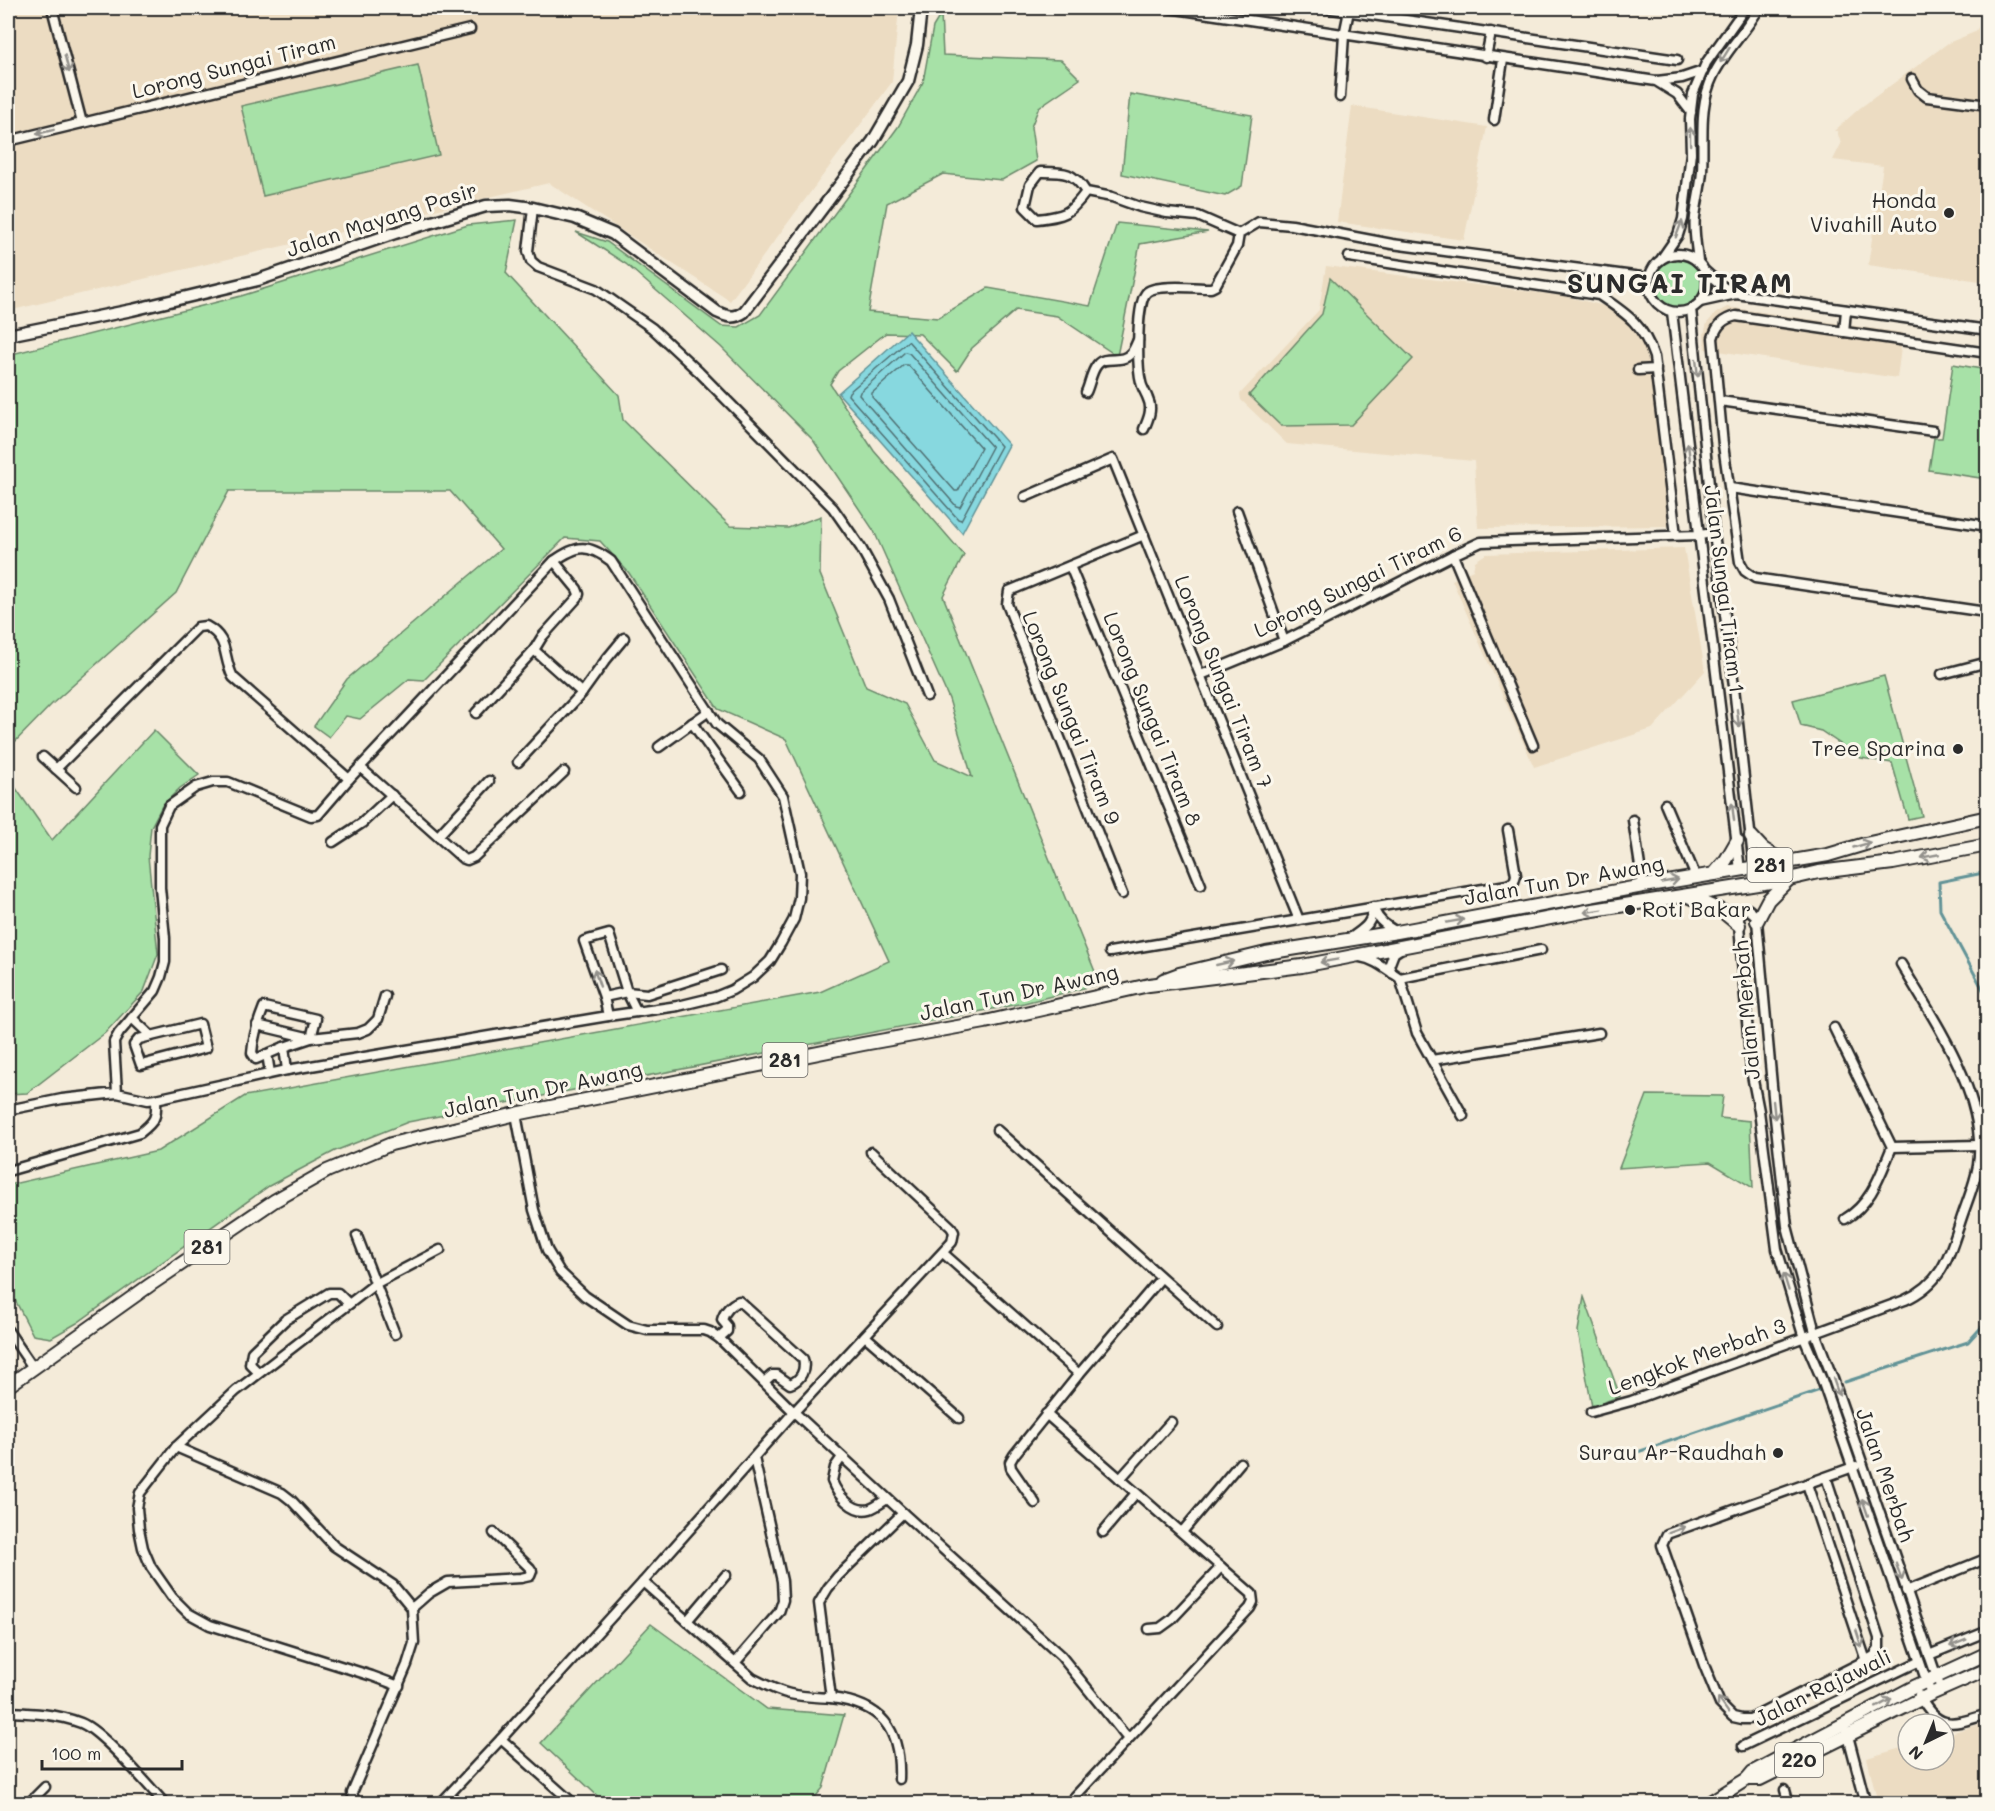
<svg xmlns="http://www.w3.org/2000/svg" width="1995" height="1811" font-family="Mali,sans-serif">
<style>
.built{fill:#ecdcc2}
.green{fill:#a7e1a7;stroke:#698669;stroke-width:1.5}
.water{fill:#87d8df;stroke:#629397;stroke-width:1.5}
.lines{fill:none;stroke-linecap:round;stroke-linejoin:round}
.shore{stroke:#507073;stroke-width:1.5}
.stream{stroke:#629397;stroke-width:3}
.minor-casing{stroke:#2b2b2b;stroke-width:13}
.tertiary-casing{stroke:#2b2b2b;stroke-width:15}
.primary-casing{stroke:#2b2b2b;stroke-width:16}
.minor{stroke:#fbf7ec;stroke-width:8}
.tertiary{stroke:#fbf7ec;stroke-width:10}
.primary{stroke:#fbf7ec;stroke-width:12}
.oneway{stroke:#93918c}
.poi-dot{fill:#2b2b2b;stroke:#fbf7ec;stroke-width:2}
.labels{text-anchor:middle;stroke-width:6;stroke-linejoin:round;paint-order:stroke}
.shield{fill:#fbf7ec;stroke:#696865;stroke-width:1.5}
.shield-label{font-size:20px;font-weight:bold;fill:#2b2b2b}
.street-label{font-size:21px;fill:#2b2b2b;stroke:#fbf7ec}
.poi-label{font-size:21px;fill:#2b2b2b;stroke:#fbf7ec;text-anchor:end}
.district-label{font-size:27px;font-weight:bold;letter-spacing:1.5px;fill:#2b2b2b;stroke:#fbf7ec}
</style>
<rect width="100%" height="100%" fill="#f4ebd9"/>
<filter id="ink" filterUnits="userSpaceOnUse"><feTurbulence type="fractalNoise" baseFrequency=".0167" numOctaves="2"/><feDisplacementMap in="SourceGraphic" scale="12" xChannelSelector="R" yChannelSelector="G"/><feConvolveMatrix kernelMatrix="1 2 1 2 8 2 1 2 1" color-interpolation-filters="sRGB"/></filter>
<g filter="url(#ink)">
<!-- built -->
<g class="built">
<polygon points="8,8 899,8 892,82 730,301 549,183 8,311"/>
<polygon points="1987,14 1987,282 1868,265 1883,166 1833,160 1841,144 1837,131 1834,131 1860,108 1948,43 1975,32"/>
<polygon points="1352,106 1487,127 1464,240 1337,222"/>
<polygon points="1326,266 1564,296 1609,307 1629,323 1644,345 1652,376 1670,526 1478,528 1474,461 1287,444 1241,400 1240,394 1319,310"/>
<polygon points="1727,307 1903,333 1897,378 1705,349 1704,334 1707,323 1716,313"/>
<polygon points="1684,548 1705,671 1652,729 1534,767 1452,580 1473,570 1475,561 1486,554"/>
<polygon points="1987,1722 1987,1803 1878,1803 1867,1758 1908,1746 1908,1760 1944,1760 1944,1735"/>
</g>
<!-- green -->
<g class="green">
<polygon points="941,14 943,55 1061,60 1080,79 1039,107 1031,127 1036,161 1002,180 943,174 887,203 868,312 938,318 988,288 1090,306 1117,223 1208,232 1140,244 1117,356 1057,316 1016,310 972,348 957,371 920,334 886,333 838,371 830,384 874,451 964,555 943,596 1100,984 1024,1003 408,1122 335,1151 269,1186 77,1323 51,1338 33,1335 8,1286 8,1185 158,1151 245,1096 820,992 889,961 786,739 718,709 629,573 600,541 565,538 424,680 409,679 360,719 346,716 329,737 314,726 347,679 501,549 450,491 229,491 176,593 52,704 8,749 8,355 241,296 468,225 517,220 506,273 619,395 623,420 730,526 788,528 821,516 820,574 866,687 905,704 935,760 972,777 949,699 874,531 813,440 721,347 626,264 576,232 607,242 721,326 739,327 760,315 898,127 923,82 933,27"/>
<polygon points="418,65 439,155 263,196 241,106"/>
<polygon points="1130,94 1252,115 1242,186 1225,196 1122,174"/>
<circle cx="1678" cy="283" r="24"/>
<polygon points="1330,278 1413,359 1351,425 1281,426 1249,395 1322,314"/>
<polygon points="1953,364 1987,370 1987,479 1929,470 1934,438 1942,438"/>
<polygon points="1884,676 1922,816 1908,819 1892,763 1861,758 1821,731 1801,726 1793,700"/>
<polygon points="154,730 199,775 180,788 162,806 151,827 148,856 158,954 144,991 105,1033 27,1093 8,1094 8,777 52,840"/>
<polygon points="1647,1095 1723,1096 1720,1118 1750,1121 1753,1188 1710,1162 1619,1168"/>
<polygon points="1584,1297 1620,1396 1592,1407 1578,1331"/>
<polygon points="651,1624 767,1709 844,1715 823,1788 810,1803 605,1803 541,1743"/>
</g>
<!-- water -->
<polygon class="water" points="908,331 1009,445 962,533 838,393"/>
<g class="lines">
<!-- shore -->
<g class="shore">
<polygon points="908,341 1001,446 961,520 958,519 848,395 849,392"/>
<polygon points="905,352 909,353 992,447 960,507 956,506 859,395 860,392"/>
<polygon points="904,365 908,365 981,448 958,491 955,491 872,397 872,393"/>
</g>
<!-- stream -->
<g class="stream">
<polyline points="1988,872 1939,882 1940,910 1988,999"/>
<polyline points="1845,1382 1968,1342 1988,1320"/>
<polyline points="1617,1459 1820,1390"/>
</g>
<defs>
<g id="minor">
<polyline points="52,8 82,123"/>
<polyline points="1169,8 1656,81 1677,94 1691,112"/>
<polyline points="1325,8 1677,60"/>
<polyline points="1486,57 1491,32"/>
<polyline points="1912,79 1918,90 1927,97 1988,105"/>
<polyline points="1657,81 1682,78 1703,71"/>
<polyline points="1340,97 1344,35 1349,11"/>
<polyline points="1494,120 1503,60"/>
<polyline points="8,141 470,29"/>
<path d="M1086,192C1073,171 1064,172 1040,172L1030,185L1025,207L1037,219C1064,216 1069,215 1086,192L1112,197L1140,207L1167,213L1198,216L1239,234"/>
<polyline points="533,208 528,251 531,261 538,267 596,289 652,328 699,372 833,508 861,548 889,599 927,696"/>
<circle cx="1678" cy="283" r="29"/>
<path d="M1349,257L1599,295C1627,314 1643,324 1654,357L1676,535"/>
<polyline points="1662,258 1678,235 1683,219 1691,153 1690,119 1693,94 1706,63 1745,8"/>
<path d="M1698,262C1697,248 1693,231 1695,217C1697,201 1701,186 1702,171C1704,138 1698,107 1713,76C1725,51 1746,32 1759,8"/>
<polyline points="1705,271 1722,286 1736,294"/>
<polyline points="1700,302 1736,294 1988,330"/>
<polyline points="1691,309 1714,533 1731,660 1754,868"/>
<polyline points="1672,312 1740,870"/>
<polyline points="1844,332 1846,310"/>
<polyline points="1638,370 1656,369"/>
<path d="M1086,392C1090,384 1091,372 1097,365C1105,354 1122,365 1131,353C1134,350 1136,344 1138,340"/>
<polyline points="1720,401 1933,431"/>
<path d="M1144,429C1148,420 1153,409 1148,399C1146,393 1142,388 1141,382C1137,367 1136,301 1147,292C1156,284 1198,288 1211,288L1215,286L1237,246L1239,234L1259,222L1292,225L1392,244L1649,278"/>
<polyline points="1730,488 1988,526"/>
<polyline points="1025,497 1113,459 1299,920"/>
<polyline points="1237,511 1284,641"/>
<polyline points="1453,555 1533,745"/>
<polyline points="1070,566 1201,885"/>
<path d="M1979,611L1755,578L1745,571L1740,562L1723,445L1713,338C1717,325 1723,319 1736,316L1988,353"/>
<polyline points="534,650 582,693"/>
<polyline points="1942,674 1988,662"/>
<polyline points="1201,675 1284,641 1453,555 1481,542 1699,535 1714,533"/>
<polyline points="476,713 534,650 542,637 578,597 579,594 577,589 554,561"/>
<polyline points="692,723 741,791"/>
<polyline points="659,747 709,711"/>
<polyline points="43,757 76,787"/>
<polyline points="518,762 582,693 605,661 624,638"/>
<polyline points="361,768 462,858 467,860 474,857 564,772"/>
<path d="M56,769L198,627L206,626C230,639 222,656 233,677L349,779"/>
<polyline points="1665,804 1696,877"/>
<polyline points="1633,820 1643,886"/>
<polyline points="438,836 489,781"/>
<polyline points="333,842 362,823 392,795"/>
<polyline points="1122,894 1007,604 1009,591 1144,535"/>
<path d="M1374,910C1379,921 1386,926 1397,932"/>
<path d="M1351,938C1364,928 1372,925 1373,907"/>
<polyline points="1110,952 1507,885 1514,882 1516,875 1508,830"/>
<path d="M1360,957C1375,959 1387,970 1400,978L1417,1033L1463,1116"/>
<polyline points="1392,973 1389,966 1394,953 1400,949"/>
<polyline points="1400,978 1541,950"/>
<polyline points="604,997 627,992 647,994 721,970"/>
<polyline points="608,1016 604,997 584,941 609,934 627,992 637,1012"/>
<polyline points="132,1018 151,1036"/>
<polygon points="200,1024 206,1048 141,1065 134,1045 139,1039"/>
<path d="M257,1025L311,1038L316,1019L264,1007C258,1022 253,1037 252,1053L256,1059L284,1047L311,1038L358,1033L368,1029L378,1019L385,996"/>
<path d="M1834,1028L1892,1147C1880,1175 1872,1203 1845,1219"/>
<polyline points="284,1047 287,1070"/>
<polyline points="267,1054 270,1073"/>
<polyline points="1432,1060 1599,1033"/>
<path d="M8,1110L62,1099L117,1093L148,1100L156,1099L287,1070L608,1016L678,1006L715,997L732,990L753,977L770,961L781,943L794,919L799,898L800,873L783,796L759,759L717,724L611,561C587,543 578,545 554,561L349,779L318,815L311,816L228,782H213L196,787L169,806L160,825V888L165,938V962L161,977L155,991L119,1033L114,1042L117,1093"/>
<polyline points="516,1114 534,1210 547,1250 560,1272 585,1296 628,1325 647,1330 704,1330 710,1332 719,1338 794,1412 903,1513 1061,1656 1128,1739"/>
<polyline points="997,1130 1217,1327"/>
<polyline points="1892,1147 1979,1145"/>
<path d="M8,1171L140,1133C155,1121 157,1118 156,1099"/>
<polyline points="357,1236 395,1334"/>
<polyline points="943,1253 1079,1374"/>
<polyline points="8,1331 34,1369"/>
<polyline points="865,1336 959,1418"/>
<path d="M719,1338L727,1331V1326L722,1320C724,1312 731,1304 739,1301L803,1359C806,1370 801,1380 790,1384L777,1375H772L764,1382"/>
<polyline points="259,1373 250,1364 252,1352 285,1320 329,1293 338,1293 349,1304"/>
<path d="M1591,1412L1631,1401L1905,1300C1940,1284 1948,1260 1959,1226C1965,1206 1975,1185 1978,1165C1988,1096 1935,1022 1901,964"/>
<polyline points="1046,1414 1252,1594 1253,1602 1250,1608 1068,1804"/>
<polyline points="176,1447 282,1493 291,1500 334,1546 393,1585 412,1608 414,1643 407,1665 352,1793 356,1804"/>
<path d="M842,1457L835,1467L832,1481C837,1494 853,1514 870,1509C876,1507 882,1502 887,1499"/>
<polyline points="1826,1477 1879,1638 1879,1649 1874,1656 1750,1719 1742,1719 1733,1717 1720,1704 1704,1665 1662,1545 1667,1534 1856,1466"/>
<polyline points="1120,1479 1171,1422"/>
<polyline points="1807,1484 1866,1661"/>
<polyline points="1035,1503 1011,1468 1010,1462 1014,1455 1079,1374 1161,1278"/>
<polyline points="1103,1532 1136,1493"/>
<polyline points="1182,1532 1240,1463"/>
<path d="M643,1582L752,1678C764,1684 776,1691 790,1694C803,1697 817,1697 831,1698C882,1704 901,1729 899,1779"/>
<polyline points="1906,1591 1988,1558"/>
<polyline points="412,1608 429,1593 448,1582 521,1578 530,1576 532,1571 530,1568 494,1533"/>
<polyline points="687,1621 726,1575"/>
<polyline points="1149,1629 1160,1628 1171,1620 1221,1567"/>
<polyline points="1929,1655 1988,1631"/>
<polyline points="735,1663 779,1612 783,1600 782,1581 754,1458"/>
<polyline points="399,1686 372,1676 210,1625 188,1613 172,1597 151,1567 143,1548 139,1529 137,1508 140,1493 176,1447 236,1391 375,1284 440,1250"/>
<polyline points="1931,1694 1822,1380 1804,1338 1777,1249 1759,1111 1751,1070 1739,925 1739,917 1744,910 1748,909 1755,915 1757,921 1775,1118 1787,1226 1815,1332 1833,1379 1941,1689"/>
<path d="M1919,1695C1939,1733 1954,1724 1988,1714"/>
<polyline points="831,1698 819,1603 828,1588 838,1576 903,1513"/>
<path d="M8,1712C32,1713 58,1714 81,1723C102,1731 148,1785 165,1804"/>
<polyline points="1847,1732 1866,1804"/>
<polyline points="501,1739 574,1804"/>
<polyline points="1743,1746 1918,1662"/>
<polyline points="1785,1790 1789,1804"/>
<polyline points="449,1795 458,1804"/>
<polyline points="28,1804 45,1787"/>
<polyline points="440,1804 501,1739 643,1582 794,1412 952,1242 954,1232 951,1227 871,1152"/>
</g>
<path id="tertiary" d="M8,335L132,310L258,280L395,233L486,206L510,205L533,208L575,218L613,234L717,312C728,317 734,319 744,312L873,141L908,81L917,45L921,8"/>
<g id="primary">
<polyline points="1751,836 1763,849 1786,863"/>
<polyline points="1714,874 1726,860 1737,841"/>
<polyline points="1688,896 1722,911 1739,925"/>
<polyline points="1757,921 1768,900 1789,879"/>
<polyline points="1163,980 1179,974 1266,953 1397,932 1643,886 1828,855 1865,844 1988,817"/>
<polyline points="8,1386 150,1285 274,1201 327,1171 391,1144 516,1114 863,1044 985,1022 1149,985 1302,966 1587,911 1789,879 1819,872 1893,863 1988,845"/>
<polyline points="1747,1779 1760,1779 1931,1694 1988,1669"/>
<polyline points="1707,1804 1747,1779 1753,1772 1914,1687 1988,1653"/>
</g>
</defs>
<!-- minor casing -->
<use href="#minor" class="minor-casing"/>
<!-- tertiary casing -->
<use href="#tertiary" class="tertiary-casing"/>
<!-- primary casing -->
<use href="#primary" class="primary-casing"/>
<!-- minor -->
<use href="#minor" class="minor"/>
<!-- tertiary -->
<use href="#tertiary" class="tertiary"/>
<!-- primary -->
<use href="#primary" class="primary"/>
</g>
<!-- one-way arrows -->
<defs><path id="oneway-shaft" d="M-6 0H5M1.5-3L5.5 0L1.5 3" fill="none" stroke-width="1.6" stroke-linecap="round" stroke-linejoin="round" transform="scale(1.5)"/></defs>
<g class="oneway">
<use href="#oneway-shaft" transform="translate(1725 55) rotate(122)"/>
<use href="#oneway-shaft" transform="translate(67 64) rotate(75)"/>
<use href="#oneway-shaft" transform="translate(45 132) rotate(166)"/>
<use href="#oneway-shaft" transform="translate(1690 136) rotate(-91)"/>
<use href="#oneway-shaft" transform="translate(1679 229) rotate(-69)"/>
<use href="#oneway-shaft" transform="translate(1697 368) rotate(84)"/>
<use href="#oneway-shaft" transform="translate(1689 452) rotate(-97)"/>
<use href="#oneway-shaft" transform="translate(1738 718) rotate(83)"/>
<use href="#oneway-shaft" transform="translate(1733 812) rotate(-97)"/>
<use href="#oneway-shaft" transform="translate(1862 845) rotate(-16)"/>
<use href="#oneway-shaft" transform="translate(1930 856) rotate(169)"/>
<use href="#oneway-shaft" transform="translate(1670 881) rotate(-10)"/>
<use href="#oneway-shaft" transform="translate(1593 911) rotate(171)"/>
<use href="#oneway-shaft" transform="translate(1455 921) rotate(-10)"/>
<use href="#oneway-shaft" transform="translate(1329 961) rotate(170)"/>
<use href="#oneway-shaft" transform="translate(1225 963) rotate(-13)"/>
<use href="#oneway-shaft" transform="translate(597 978) rotate(-109)"/>
<use href="#oneway-shaft" transform="translate(1774 1110) rotate(84)"/>
<use href="#oneway-shaft" transform="translate(1786 1282) rotate(-107)"/>
<use href="#oneway-shaft" transform="translate(1836 1387) rotate(71)"/>
<use href="#oneway-shaft" transform="translate(1865 1507) rotate(-109)"/>
<use href="#oneway-shaft" transform="translate(1677 1530) rotate(-20)"/>
<use href="#oneway-shaft" transform="translate(1899 1572) rotate(70)"/>
<use href="#oneway-shaft" transform="translate(1859 1639) rotate(72)"/>
<use href="#oneway-shaft" transform="translate(1958 1643) rotate(158)"/>
<use href="#oneway-shaft" transform="translate(1884 1703) rotate(-29)"/>
<use href="#oneway-shaft" transform="translate(1723 1705) rotate(-125)"/>
</g>
</g>
<!-- markers -->
<g class="poi-dot">
<circle cx="1949" cy="213" r="6"/>
<circle cx="1958" cy="749" r="6"/>
<circle cx="1630" cy="910" r="6"/>
<circle cx="1778" cy="1453" r="6"/>
</g>
<g class="labels">
<!-- shield labels -->
<g class="shield">
<rect x="1747.5" y="848" width="45" height="34" rx="4.5"/>
<rect x="762.5" y="1043" width="45" height="34" rx="4.5"/>
<rect x="184.5" y="1230" width="45" height="34" rx="4.5"/>
<rect x="1775" y="1743" width="48" height="34" rx="4.5"/>
</g>
<g class="shield-label">
<text x="1770" y="872">281</text>
<text x="785" y="1067">281</text>
<text x="207" y="1254">281</text>
<text x="1799" y="1767">220</text>
</g>
<!-- street labels -->
<g class="street-label">
<text transform="translate(234 67) rotate(-14)" y="7">Lorong Sungai Tiram</text>
<text transform="translate(382 220) rotate(-18)" y="7">Jalan Mayang Pasir</text>
<text transform="translate(1358 582) rotate(-26)" y="7">Lorong Sungai Tiram 6</text>
<text transform="translate(1724 589) rotate(83)" y="7">Jalan Sungai Tiram 1</text>
<text transform="translate(1223 682) rotate(68)" y="7">Lorong Sungai Tiram 7</text>
<text transform="translate(1071 718) rotate(68)" y="7">Lorong Sungai Tiram 9</text>
<text transform="translate(1152 719) rotate(68)" y="7">Lorong Sungai Tiram 8</text>
<text transform="translate(1564 881) rotate(-10)" y="7">Jalan Tun Dr Awang</text>
<text transform="translate(1019 993) rotate(-12)" y="7">Jalan Tun Dr Awang</text>
<text transform="translate(1747 1010) rotate(-95)" y="7">Jalan Merbah</text>
<text transform="translate(543 1090) rotate(-12)" y="7">Jalan Tun Dr Awang</text>
<text transform="translate(1697 1357) rotate(-20)" y="7">Lengkok Merbah 3</text>
<text transform="translate(1885 1475) rotate(71)" y="7">Jalan Merbah</text>
<text transform="translate(1823 1688) rotate(-26)" y="7">Jalan Rajawali</text>
</g>
<!-- poi labels -->
<g class="poi-label">
<text x="1937" y="208">Honda<tspan x="1937" dy="24">Vivahill Auto</tspan></text>
<text x="1946" y="756">Tree Sparina</text>
<text x="1642" y="917" text-anchor="start">Roti Bakar</text>
<text x="1766" y="1460">Surau Ar-Raudhah</text>
</g>
<!-- district labels -->
<g class="district-label">
<text x="1680" y="293">SUNGAI TIRAM</text>
</g>
</g>
<!-- margin -->
<rect width="1995" height="1811" fill="none" stroke="#fbf7ec" stroke-width="30"/>
<rect x="15" y="15" width="1965" height="1781" fill="none" stroke="#2b2b2b" stroke-width="2" filter="url(#ink)"/>
<!-- north arrow -->
<g transform="translate(1926 1742) rotate(223)"><circle r="28" fill="#fbf7ec" stroke="#a8a59f" stroke-width="1.5"/>
<path d="M0-4.5L10 22L0 15L-10 22Z" fill="#2b2b2b"/>
<text y="-9" font-size="16" font-weight="bold" text-anchor="middle" fill="#2b2b2b">N</text>
</g>
<!-- scale -->
<path d="M42 1760v9h140v-9" fill="none" stroke="#2b2b2b" stroke-width="3"/>
<text x="51" y="1760" font-size="18" fill="#2b2b2b" stroke="#fbf7ec" stroke-width="4.5" paint-order="stroke">100 m</text>
</svg>
